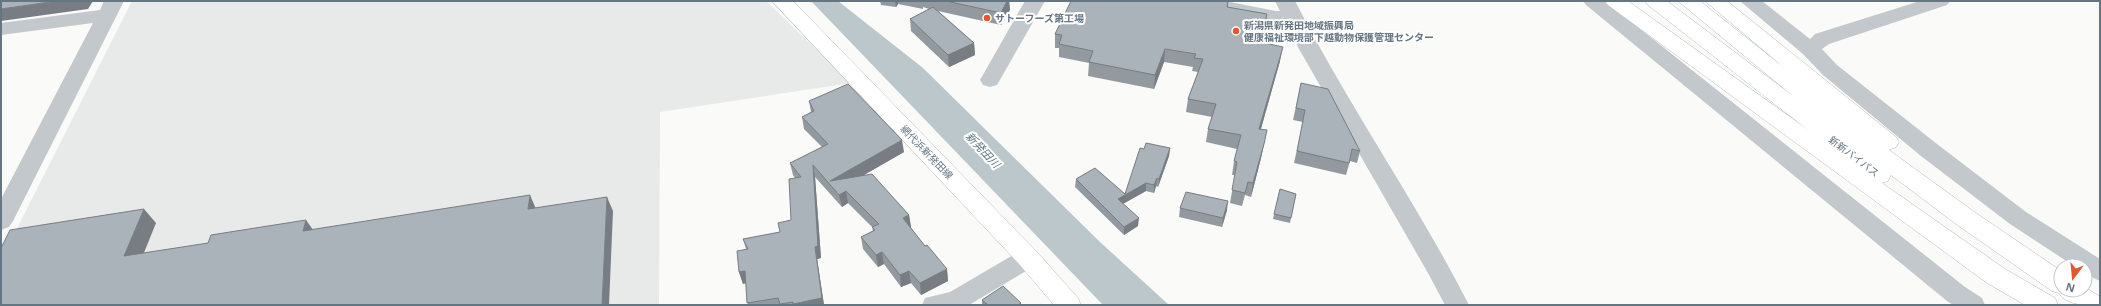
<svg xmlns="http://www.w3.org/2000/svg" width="2101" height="306" font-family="'Open Sans','Noto Sans JP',sans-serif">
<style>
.built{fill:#e8e9e9}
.water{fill:#bbc7cb}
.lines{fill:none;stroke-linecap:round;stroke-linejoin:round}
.major-casing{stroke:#b5babe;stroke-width:1}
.highway-casing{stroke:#b4b9bd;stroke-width:1}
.minor{fill:#c3c8cc;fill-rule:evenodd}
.major{fill:#fff;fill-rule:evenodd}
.highway{fill:#fff;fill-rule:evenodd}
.wall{fill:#929a9f}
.shaded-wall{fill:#777d82}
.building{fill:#aab3b9;stroke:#777d82}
.poi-dot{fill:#e4572e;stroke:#fff;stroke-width:1.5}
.labels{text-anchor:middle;stroke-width:4;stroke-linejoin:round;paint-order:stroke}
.poi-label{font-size:10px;font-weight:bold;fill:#657683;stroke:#fff;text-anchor:start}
.street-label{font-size:10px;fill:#657683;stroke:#fff}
.water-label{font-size:11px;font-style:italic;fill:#60757c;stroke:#fff}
</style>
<rect width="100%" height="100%" fill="#fafaf8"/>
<!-- built -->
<polygon class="built" points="132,1 766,1 851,83 660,112 659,305 1,305 1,260"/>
<!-- water -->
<polygon class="water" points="811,1 838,1 923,68 1100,242 1169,305 1103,305"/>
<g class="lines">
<defs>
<polygon id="major" points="772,1 793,1 1036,251 1078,298 1081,305 1054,305 1020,265"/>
<path id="highway" d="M1605,1H1628L1808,130L1648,5L1645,1H1667L1793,96L1678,1H1700L1787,70L1705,1H1727L1896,137L1899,142L1896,147L1889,150L1973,211L2061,271V290H2085V287L2100,297V305C2086,305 2067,306 2059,293L2052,291L1956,224L1891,175L1888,181L1882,183L2005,269L2055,298L2058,305H2025L1987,283L1608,5Z"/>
</defs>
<!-- major casing -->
<use href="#major" class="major-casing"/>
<!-- highway casing -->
<use href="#highway" class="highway-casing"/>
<!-- minor -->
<g class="minor">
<polygon points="104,1 124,1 13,221 9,227 1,230 1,199 93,23 1,35 1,23 100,10"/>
<polygon points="1025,1 1045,1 997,85 990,87 983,85 980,80"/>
<path d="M1183,1H1225L1276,11H1280L1275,1H1295C1347,104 1416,201 1469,305H1445L1428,273L1299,49L1286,23H1276L1193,7L1186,5Z"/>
<polygon points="1583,1 1605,1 1965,287 1982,298 1985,305 1953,305 1947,301 1586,5"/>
<polygon points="1740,1 1762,1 1810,39 1815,34 1920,1 1950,1 1947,5 1829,44 1822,49 1837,65 1937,144 2026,212 2100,259 2100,281 2085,274 2085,266 2074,266 2010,224 1921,156 1823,75 1803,54"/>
<polygon points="1028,249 1036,251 1040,258 1036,265 969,305 922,305 925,298 950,292 1020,251"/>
</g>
<!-- major -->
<use href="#major" class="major"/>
<!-- highway -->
<use href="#highway" class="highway"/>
</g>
<!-- wall -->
<g class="wall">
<polygon points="880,1 1009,1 1010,10 1001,25 938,11 974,43 975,55 949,67 911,31 910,19 929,9 923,7 923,9 898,4 896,7 881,5"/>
<polygon points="1228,2 1228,7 1265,27 1261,43 1280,61 1261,129 1264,144 1261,158 1251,197 1245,195 1242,206 1230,203 1235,175 1232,175 1234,161 1237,149 1206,142 1208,129 1212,117 1186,112 1188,99 1198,72 1192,71 1193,67 1164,62 1154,89 1088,76 1089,63 1059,57 1059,48 1055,48 1055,34"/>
<polygon points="1301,83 1360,151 1357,163 1350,161 1346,175 1294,163 1303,122 1293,120"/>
<polygon points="809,101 904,152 864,175 909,215 911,227 910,227 925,246 947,269 948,281 921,295 911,283 901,287 884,264 878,267 863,249 861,237 873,231 872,227 848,203 842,207 815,177 821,258 817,259 824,305 748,305 746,283 743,284 739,272 746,249 743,239 780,232 791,220 795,178 793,175 790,163 822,147 804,129 802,117 811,112"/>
<polygon points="1170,148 1169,156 1158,187 1156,186 1154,193 1146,191 1123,204 1138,226 1124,235 1075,187 1076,179 1125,194"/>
<polygon points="1280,189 1296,194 1290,223 1273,219"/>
<polygon points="1180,208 1227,210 1222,227 1179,217"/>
<polygon points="982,300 1021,303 1021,305 982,305"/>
</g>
<!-- shaded-wall -->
<g class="shaded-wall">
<polygon points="57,1 93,1 88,9 1,21 1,9"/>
<polygon points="895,1 898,1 898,4 896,7"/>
<polygon points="1007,1 1009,1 1010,10 1001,25 1001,13"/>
<polygon points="1267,14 1265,27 1257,56 1260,42"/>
<polygon points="974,43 975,55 949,67 948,55"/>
<polygon points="1283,47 1280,61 1257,142 1259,129"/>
<polygon points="1165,49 1164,62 1154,89 1155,75"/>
<polygon points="1267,130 1261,158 1251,197 1253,183"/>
<polygon points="902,140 904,152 836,191 830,181"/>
<polygon points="1170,148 1169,156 1158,187 1159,179"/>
<polygon points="813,165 815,177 821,258 817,259 824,305 794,305 815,247"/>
<polygon points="1157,178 1156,186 1154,193 1154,185"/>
<polygon points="1146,183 1146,191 1117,207 1118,199"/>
<polygon points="846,191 848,203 842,207 839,195"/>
<polygon points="530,195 536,209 528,209"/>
<polygon points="607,197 613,211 609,305 602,305"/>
<polygon points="1228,201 1227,210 1222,227 1223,218"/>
<polygon points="144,209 156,223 137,270 124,256"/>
<polygon points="909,215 911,227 905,230 903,218"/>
<polygon points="1139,218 1138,226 1124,235 1124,227"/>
<polygon points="306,220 316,234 303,231"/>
<polygon points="882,252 884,264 878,267 876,255"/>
<polygon points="947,269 948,281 921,295 920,283"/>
<polygon points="745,271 749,282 743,284 739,272"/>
<polygon points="909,271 911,283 901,287 900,275"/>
</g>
<!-- building -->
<g class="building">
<polygon points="1,1 57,1 1,9"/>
<polygon points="946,1 1007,1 1001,13"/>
<polygon points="1071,1 1225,1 1228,2 1227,7 1267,14 1260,42 1283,47 1259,129 1267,130 1264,144 1253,183 1248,182 1245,193 1232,190 1237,162 1234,161 1241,135 1208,129 1216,104 1188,99 1203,59 1194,58 1196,54 1165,49 1155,75 1089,62 1093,51 1059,44 1062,35 1055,34"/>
<polygon points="933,7 974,43 948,55 910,19"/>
<polygon points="1301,83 1328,89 1360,151 1352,149 1349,163 1297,151 1305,110 1296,108"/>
<polygon points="848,84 902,140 830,181 872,174 909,215 903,218 925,246 927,245 947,269 920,283 909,271 900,275 882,252 876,255 861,237 875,230 872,227 879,224 846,191 839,195 813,165 818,246 815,247 822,298 793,304 793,302 780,304 778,298 747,303 745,271 739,272 737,251 748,249 743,239 780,232 778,223 791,220 789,179 801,177 790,163 828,144 802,117 814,111 809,101"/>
<polygon points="1146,143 1170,148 1159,179 1157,178 1154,185 1146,183 1118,199 1139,218 1124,227 1076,179 1095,168 1125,194 1140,148 1144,149"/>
<polygon points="1280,189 1296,194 1291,218 1274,214"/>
<polygon points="1186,192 1228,201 1223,218 1180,208"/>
<polygon points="530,195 528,209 607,197 602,305 1,305 1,248 10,230 144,209 124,256 208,243 211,235 306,220 303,231"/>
<polygon points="1003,286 1021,303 1018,305 988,305 982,300"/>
</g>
<!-- markers -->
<g class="poi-dot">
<circle cx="987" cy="18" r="4"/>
<circle cx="1236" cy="31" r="4"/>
</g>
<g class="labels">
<!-- poi labels -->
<g class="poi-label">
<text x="995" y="22">サトーフーズ第工場</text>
<text x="1244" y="29">新潟県新発田地域振興局<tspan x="1244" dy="12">健康福祉環境部下越動物保護管理センター</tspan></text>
</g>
<!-- street labels -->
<g class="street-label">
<text transform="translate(927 152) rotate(46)" y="4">網代浜新発田線</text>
<text transform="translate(1854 156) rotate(37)" y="4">新新バイパス</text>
</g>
<!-- water labels -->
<g class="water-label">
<text transform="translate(983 150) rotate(47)" y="4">新発田川</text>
</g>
</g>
<!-- border -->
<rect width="2101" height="306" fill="none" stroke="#657683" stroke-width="4"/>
<!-- north arrow -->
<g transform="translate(2073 278) rotate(196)"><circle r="19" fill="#ffffff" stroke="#c1c8cd"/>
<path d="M0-3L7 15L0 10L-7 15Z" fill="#e4572e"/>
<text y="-6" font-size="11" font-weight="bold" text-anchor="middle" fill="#657683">N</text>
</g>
</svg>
